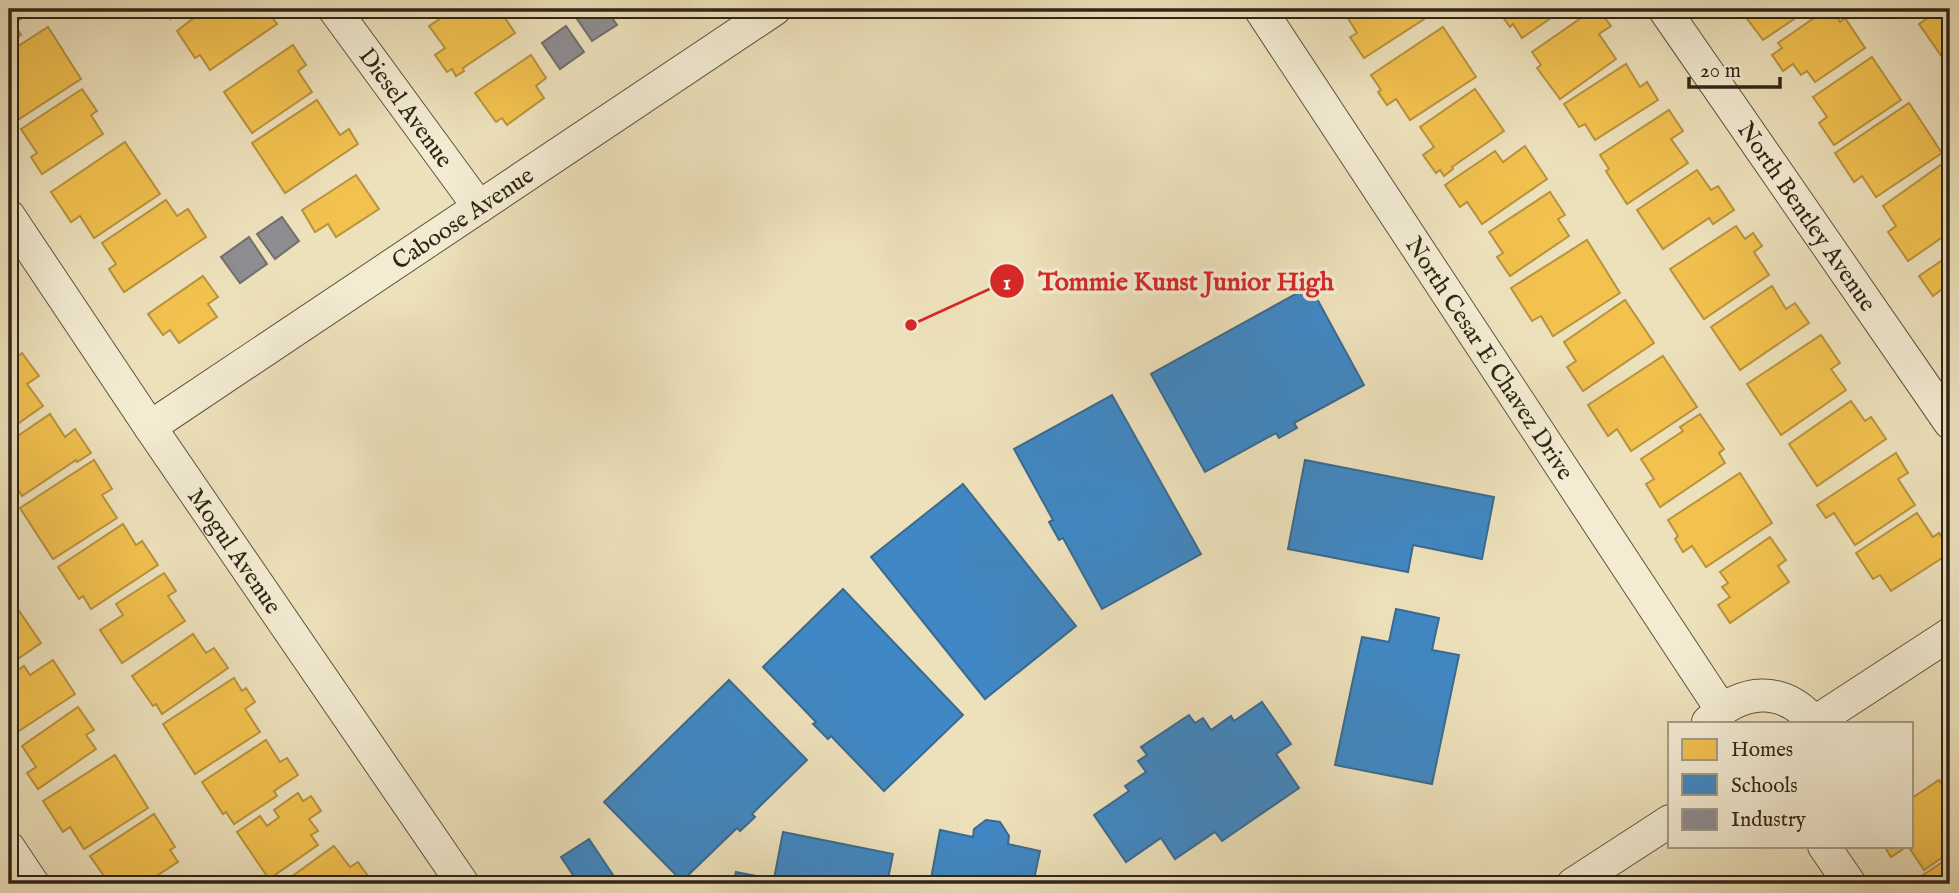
<svg xmlns="http://www.w3.org/2000/svg" width="1959" height="893" font-family="'IM FELL English',serif">
<style>
.homes{fill:#f2c14e;stroke:#b8923d;stroke-width:2}
.schools{fill:#3f88c5;stroke:#3b6a90;stroke-width:2}
.industry{fill:#8d8d92;stroke:#716e6d;stroke-width:2}
.lines{fill:none;stroke-linecap:round;stroke-linejoin:round}
.street-casing{stroke:#60543f;stroke-width:34}
.street{stroke:#f3ecd3;stroke-width:32}
.labels{text-anchor:middle;stroke-width:7;stroke-linejoin:round;paint-order:stroke}
.street-label{font-size:24px;fill:#312516;stroke:#f3ecd3}
.leader{fill:none;stroke:#d62828;stroke-width:2.5}
.callout-dot{fill:#d62828;stroke:#f3ecd3;stroke-width:2.5}
.mark-label{font-size:21px;text-anchor:middle;font-weight:bold;fill:#fff}
.callout-label{font-size:26px;text-anchor:middle;font-weight:bold;fill:#d62828;stroke:#f3ecd3;stroke-width:7;stroke-linejoin:round;paint-order:stroke}
</style>
<rect width="100%" height="100%" fill="#ede1bb"/>
<filter id="stains"><feTurbulence type="fractalNoise" baseFrequency=".00286" numOctaves="4"/><feColorMatrix values="0 0 0 0 .2 0 0 0 0 .09 0 0 0 0 .02 0 0 0 .5 -.17"/></filter>
<radialGradient id="worn" r=".72"><stop offset=".6" stop-color="#630" stop-opacity="0"/><stop offset="1" stop-color="#630" stop-opacity=".3"/></radialGradient>
<!-- homes -->
<g class="homes">
<polygon points="9,9 36,10 14,23 21,35 9,43"/>
<polygon points="163,9 186,9 170,19"/>
<polygon points="205,9 266,9 277,24 210,70 200,55 195,58 177,31"/>
<polygon points="455,9 499,9 515,33 463,68 464,71 456,76 452,69 447,72 435,55 445,48 429,26"/>
<polygon points="1345,9 1429,9 1432,14 1364,58 1350,37 1357,33 1343,10"/>
<polygon points="1497,9 1564,9 1522,38 1513,24 1510,27"/>
<polygon points="1594,9 1598,9 1611,26 1599,34 1616,59 1560,99 1537,68 1541,65 1532,52"/>
<polygon points="1755,9 1809,9 1763,40 1745,16"/>
<polygon points="1827,9 1832,9 1840,22 1845,18 1865,48 1815,82 1807,71 1801,75 1793,64 1783,71 1772,55 1782,48 1778,43"/>
<polygon points="1941,9 1950,9 1950,66 1949,67 1919,24"/>
<polygon points="48,27 81,79 16,121 9,109 9,52"/>
<polygon points="1443,27 1476,77 1410,120 1396,99 1387,105 1378,92 1381,90 1371,75"/>
<polygon points="293,45 306,65 298,71 312,92 252,133 224,92"/>
<polygon points="531,55 546,78 536,86 544,98 507,125 502,118 496,122 475,93"/>
<polygon points="1872,57 1901,100 1834,145 1819,123 1827,117 1813,97"/>
<polygon points="1626,64 1640,87 1647,82 1658,100 1595,140 1585,124 1579,127 1564,104"/>
<polygon points="82,89 97,111 91,115 103,134 42,174 31,157 37,153 21,129"/>
<polygon points="1475,89 1504,131 1452,167 1453,169 1444,176 1440,170 1436,173 1423,155 1434,147 1420,127"/>
<polygon points="317,100 340,135 349,129 358,144 285,193 252,143"/>
<polygon points="1909,103 1942,153 1876,197 1862,176 1854,182 1835,153"/>
<polygon points="1669,110 1683,131 1671,139 1688,163 1627,204 1606,171 1609,169 1600,155"/>
<polygon points="125,142 160,194 94,238 80,216 71,222 51,192"/>
<polygon points="1525,146 1547,179 1482,224 1467,202 1460,207 1445,185 1495,151 1503,162"/>
<polygon points="1945,162 1950,169 1950,232 1908,261 1888,232 1896,226 1883,206"/>
<polygon points="1697,170 1711,190 1718,186 1734,210 1713,224 1709,218 1663,249 1637,210"/>
<polygon points="356,175 379,209 336,237 328,224 315,232 302,210"/>
<polygon points="1550,192 1565,215 1558,219 1569,236 1510,276 1497,257 1503,253 1489,232"/>
<polygon points="166,200 177,216 188,209 206,237 124,292 109,269 116,264 102,243"/>
<polygon points="1736,226 1745,239 1753,233 1762,246 1754,252 1769,275 1704,319 1670,269"/>
<polygon points="1587,240 1620,293 1553,336 1541,316 1532,321 1511,288"/>
<polygon points="1950,255 1950,304 1941,290 1933,296 1919,276"/>
<polygon points="203,276 218,297 208,304 217,317 179,343 170,330 163,335 148,314"/>
<polygon points="1772,286 1786,309 1795,303 1809,323 1740,370 1711,327"/>
<polygon points="1625,300 1654,343 1583,391 1567,367 1576,361 1564,342"/>
<polygon points="1821,335 1840,363 1831,369 1846,390 1781,435 1747,384"/>
<polygon points="22,353 39,376 27,384 43,406 9,430 9,362"/>
<polygon points="1663,356 1697,407 1631,451 1617,429 1608,436 1588,405"/>
<polygon points="1851,401 1865,421 1871,417 1886,439 1817,486 1789,444"/>
<polygon points="50,414 65,437 75,429 91,453 77,462 76,460 22,496 9,475 9,442"/>
<polygon points="1700,414 1724,449 1719,453 1725,463 1660,507 1646,484 1654,479 1641,459 1683,431 1680,427"/>
<polygon points="1896,453 1908,473 1898,479 1915,505 1855,545 1834,513 1826,518 1817,505"/>
<polygon points="94,460 112,489 102,495 117,518 53,559 20,508"/>
<polygon points="1740,473 1772,523 1706,567 1692,546 1683,552 1675,539 1678,536 1668,520"/>
<polygon points="1917,513 1933,537 1939,533 1950,550 1950,553 1891,591 1880,575 1873,579 1856,553"/>
<polygon points="123,524 136,545 142,541 158,565 91,609 83,596 79,599 58,567"/>
<polygon points="1770,537 1786,560 1778,566 1789,582 1730,623 1718,605 1730,597 1722,587 1728,583 1720,572"/>
<polygon points="164,573 176,591 168,596 185,621 122,663 100,630 123,615 116,604"/>
<polygon points="11,599 41,643 9,665 9,600"/>
<polygon points="193,634 206,653 214,648 228,668 162,714 156,704 153,706 132,676"/>
<polygon points="53,660 75,694 10,737 9,676 24,666 30,675"/>
<polygon points="234,678 242,691 246,688 255,702 245,709 260,732 195,774 163,724"/>
<polygon points="78,707 94,730 86,735 96,749 38,789 27,773 36,767 22,746"/>
<polygon points="266,740 280,762 287,758 298,775 274,791 277,796 234,824 226,812 223,814 202,782"/>
<polygon points="115,755 148,808 84,849 70,827 63,832 43,801"/>
<polygon points="1939,780 1950,796 1950,852 1924,870 1908,846 1891,857 1884,846 1912,846 1912,798"/>
<polygon points="298,793 303,801 311,796 321,811 309,819 318,831 311,835 318,845 269,879 237,832 260,816 267,826 279,817 274,810"/>
<polygon points="154,814 175,847 170,850 178,862 144,884 98,884 106,879 90,856"/>
<polygon points="334,846 350,867 358,862 373,883 289,884 294,880 291,877"/>
<polygon points="1950,857 1950,884 1921,884 1917,879"/>
</g>
<!-- schools -->
<g class="schools">
<polygon points="1310,286 1364,385 1294,423 1297,428 1279,438 1276,433 1205,472 1151,374"/>
<polygon points="1112,395 1201,554 1102,609 1063,538 1059,540 1049,522 1053,520 1014,449"/>
<polygon points="1305,460 1494,497 1482,559 1413,545 1408,572 1288,549"/>
<polygon points="963,484 1076,626 985,699 871,557"/>
<polygon points="843,589 963,715 884,791 831,736 828,739 813,724 816,722 763,667"/>
<polygon points="1396,609 1439,618 1432,650 1459,655 1432,784 1335,765 1362,637 1389,642"/>
<polygon points="729,680 807,760 752,814 755,817 740,831 737,828 682,881 604,802"/>
<polygon points="1262,702 1291,744 1276,754 1299,788 1222,841 1215,832 1175,859 1161,838 1126,862 1094,815 1129,791 1125,786 1146,772 1138,761 1147,755 1141,747 1189,715 1195,723 1203,718 1211,730 1231,716 1234,721"/>
<polygon points="986,820 1000,822 1009,836 1008,844 1040,851 1033,884 930,884 940,830 973,837 974,829"/>
<polygon points="783,832 893,854 887,884 773,884"/>
<polygon points="589,839 619,884 579,884 561,857"/>
<polygon points="736,872 762,877 761,884 733,884"/>
</g>
<!-- industry -->
<g class="industry">
<polygon points="586,9 606,9 617,25 592,41 575,16"/>
<polygon points="566,26 584,52 560,69 542,43"/>
<polygon points="282,217 299,241 275,259 257,234"/>
<polygon points="249,237 267,264 240,283 221,257"/>
</g>
<g class="lines">
<defs>
<g id="street">
<path id="s1" d="M334,9L479,207"/>
<path id="s2" d="M1260,9L1721,709"/>
<path id="s3" d="M1664,9L1950,423"/>
<path id="s4" d="M9,216L150,427L463,884"/>
<path id="s5" d="M150,427L775,9"/>
<path d="M1708,722C1742,688 1783,685 1815,723"/>
<polyline points="1815,722 1950,634"/>
<polyline points="1824,846 1850,884"/>
<polyline points="9,848 33,884"/>
<polyline points="1573,884 1670,821"/>
</g>
</defs>
<!-- street casing -->
<use href="#street" class="street-casing"/>
<!-- street -->
<use href="#street" class="street"/>
</g>
<g class="labels">
<!-- street labels -->
<g class="street-label">
<text dy="8" stroke="none"><textPath href="#s1" startOffset="122">Diesel Avenue</textPath></text>
<text dy="8" stroke="none"><textPath href="#s3" startOffset="252">North Bentley Avenue</textPath></text>
<text dy="8" stroke="none"><textPath href="#s5" startOffset="376">Caboose Avenue</textPath></text>
<text dy="8" stroke="none"><textPath href="#s2" startOffset="418">North Cesar E Chavez Drive</textPath></text>
<text dy="8" stroke="none"><textPath href="#s4" startOffset="404">Mogul Avenue</textPath></text>
</g>
</g>
<!-- callouts -->
<path class="leader" d="M911 325L1007 281"/>
<g class="callout-dot">
<circle cx="911" cy="325" r="7"/>
<circle cx="1007" cy="281" r="18"/>
</g>
<g class="mark-label">
<text x="1007" y="289">1</text>
</g>
<g class="callout-label">
<text x="1186" y="290">Tommie Kunst Junior High</text>
</g>
<!-- margin -->
<rect width="1959" height="893" fill="none" stroke="#ede1bb" stroke-width="35"/>
<rect x="10" y="10" width="1938" height="872" fill="none" stroke="#312516" stroke-width="3.5"/>
<rect x="18" y="18" width="1924" height="858" fill="none" stroke="#312516" stroke-width="2"/>
<!-- legend -->
<rect x="1668" y="722" width="245" height="126" fill="#f3ecd3" stroke="#a59c87" stroke-width="2"/>
<rect x="1682" y="739" width="35" height="21" fill="#f2c14e" stroke="#a59c87" stroke-width="2"/>
<text x="1731" y="756" font-size="21" fill="#312516">Homes</text>
<rect x="1682" y="774" width="35" height="21" fill="#3f88c5" stroke="#a59c87" stroke-width="2"/>
<text x="1731" y="792" font-size="21" fill="#312516">Schools</text>
<rect x="1682" y="809" width="35" height="21" fill="#8d8d92" stroke="#a59c87" stroke-width="2"/>
<text x="1731" y="826" font-size="21" fill="#312516">Industry</text>
<!-- scale -->
<path d="M1689 77v10h91v-10" fill="none" stroke="#312516" stroke-width="3.5"/>
<text x="1700" y="77" font-size="21" fill="#312516" stroke="#f3ecd3" stroke-width="5" paint-order="stroke">20 m</text>
<rect width="100%" height="100%" filter="url(#stains)"/>
<rect width="100%" height="100%" fill="url(#worn)"/>
</svg>
